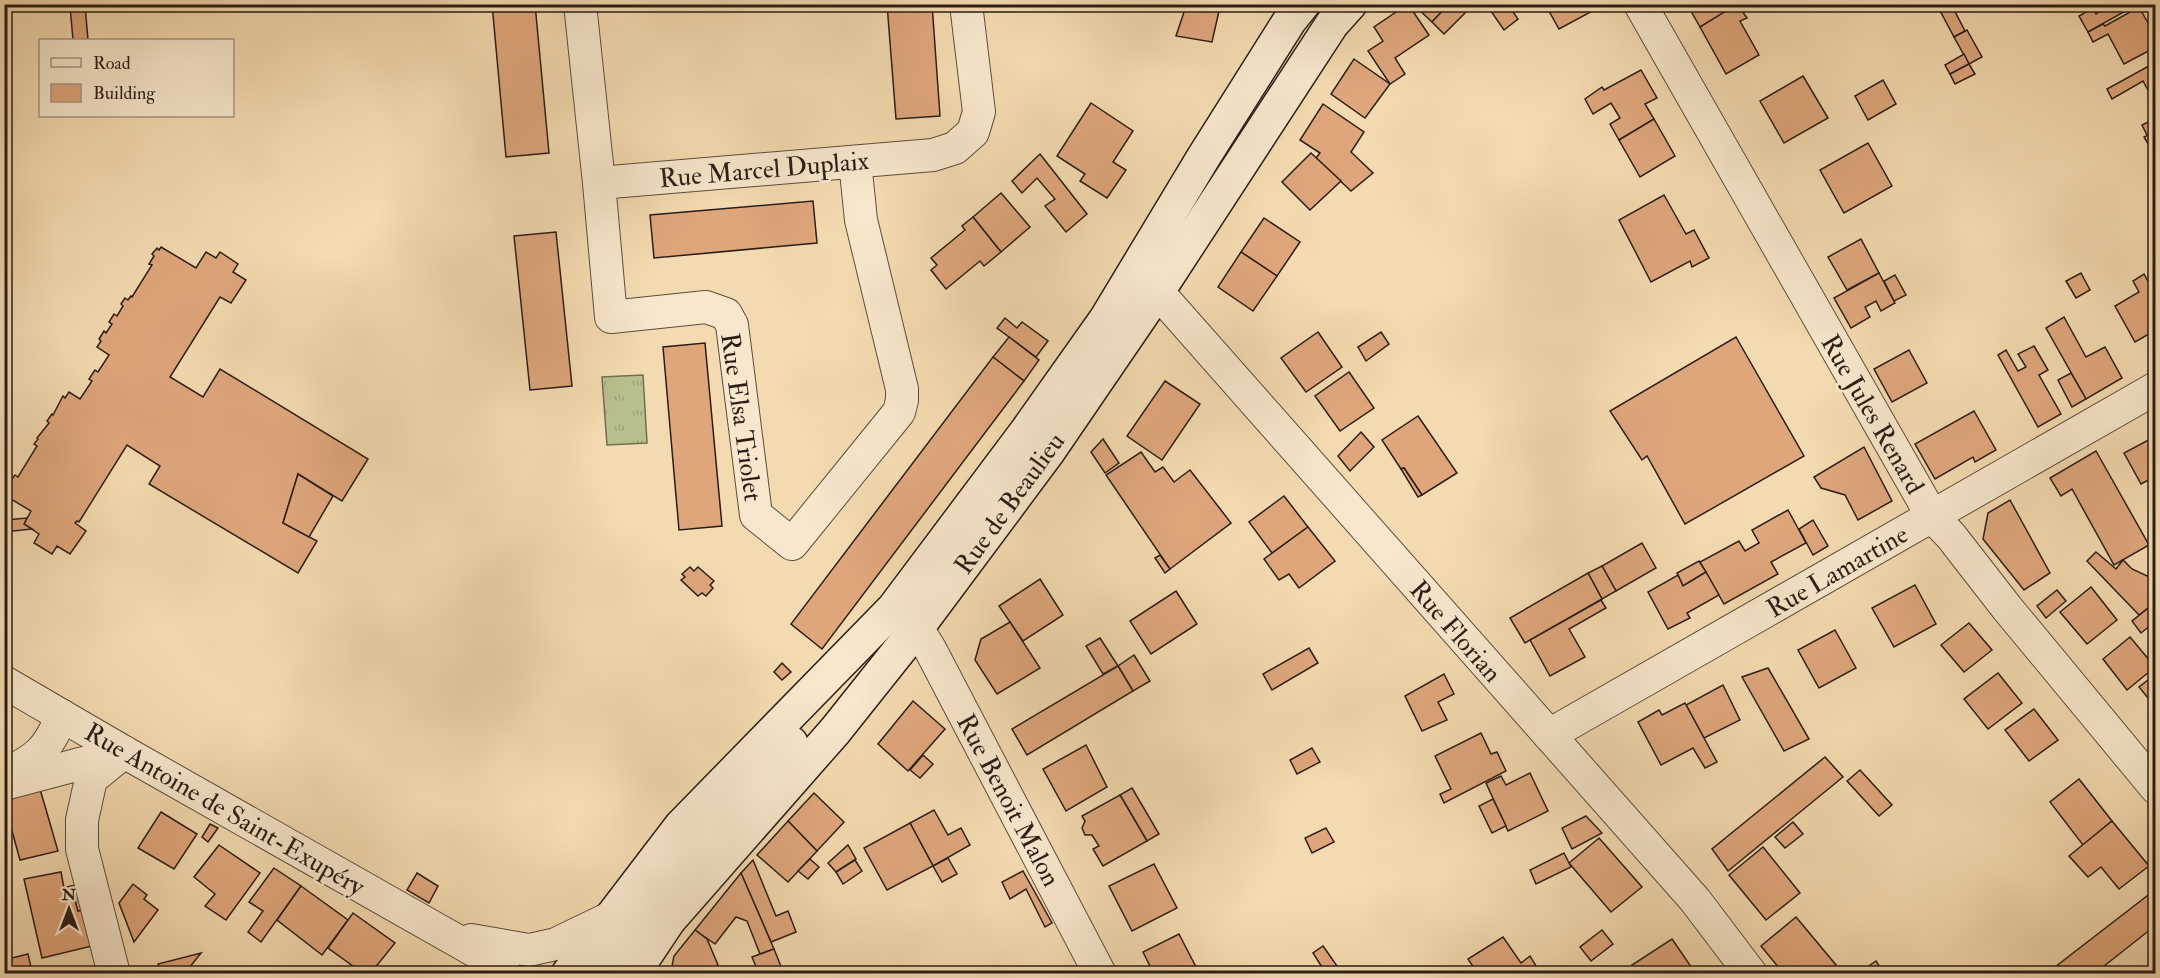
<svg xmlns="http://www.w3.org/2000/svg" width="2160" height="978" font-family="'IM FELL Double Pica',serif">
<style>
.park{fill:url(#park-tufts);stroke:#726f52;stroke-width:1.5}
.building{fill:#dfa67c;stroke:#2a1e17;stroke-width:1.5}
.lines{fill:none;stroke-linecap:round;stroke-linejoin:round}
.minor-casing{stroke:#5c4d3d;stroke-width:34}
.secondary-casing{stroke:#2a1e17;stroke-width:36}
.minor{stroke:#f8e7cc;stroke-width:32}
.secondary{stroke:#f8e7cc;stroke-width:33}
.labels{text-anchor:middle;stroke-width:5;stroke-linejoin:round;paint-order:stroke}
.street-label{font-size:26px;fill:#2a1e17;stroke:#f8e7cc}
</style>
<defs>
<pattern id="park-tufts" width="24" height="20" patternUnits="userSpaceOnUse" patternTransform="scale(1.5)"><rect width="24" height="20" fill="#b9c08d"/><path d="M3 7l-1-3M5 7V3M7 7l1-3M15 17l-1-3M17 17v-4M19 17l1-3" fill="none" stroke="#9fa579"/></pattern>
</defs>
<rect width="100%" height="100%" fill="#f4dab0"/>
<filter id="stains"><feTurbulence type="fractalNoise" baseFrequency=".00333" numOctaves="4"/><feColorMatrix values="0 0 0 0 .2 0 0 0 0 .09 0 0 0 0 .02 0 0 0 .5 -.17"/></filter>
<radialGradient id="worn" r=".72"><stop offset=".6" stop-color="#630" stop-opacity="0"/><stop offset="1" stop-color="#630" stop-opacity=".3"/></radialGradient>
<!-- park -->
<polygon class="park" points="643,375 647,443 607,445 602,377"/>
<!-- building -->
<g class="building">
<polygon points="492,4 535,4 549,153 506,157"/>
<polygon points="887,4 932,4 940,116 896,119"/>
<polygon points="1408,4 1429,35 1395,58 1405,74 1390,84 1368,51 1383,41 1374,27"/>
<polygon points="1413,4 1449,4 1432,22"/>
<polygon points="1449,4 1456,4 1465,13 1444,34 1432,22"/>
<polygon points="1486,4 1511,4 1509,6 1518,19 1504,30"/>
<polygon points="1545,4 1599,4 1600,7 1559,29"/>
<polygon points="1687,4 1718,4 1724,13 1700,27"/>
<polygon points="1737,4 1747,18 1740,21 1759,55 1726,74 1700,27"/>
<polygon points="1939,4 1951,4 1965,31 1954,37 1937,5"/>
<polygon points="2111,4 2138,4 2088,32 2079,16 2093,8 2096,14"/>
<polygon points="85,5 88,40 73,40 70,6"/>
<polygon points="1186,6 1219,11 1212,42 1176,36"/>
<polygon points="2139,7 2156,37 2156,47 2124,64 2108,34 2093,42 2088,32 2103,24 2105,26"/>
<polygon points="1967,30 1982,57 1969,64 1954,37"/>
<polygon points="1964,54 1969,64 1950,74 1945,65"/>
<polygon points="1354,59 1390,84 1365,118 1331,94"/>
<polygon points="2156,62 2156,105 2143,81 2112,99 2107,89"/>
<polygon points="1969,64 1975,74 1955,84 1950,74"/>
<polygon points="1641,70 1657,98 1645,104 1654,119 1619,140 1610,124 1620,118 1611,103 1593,114 1585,99 1602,87 1604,90"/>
<polygon points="1803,76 1828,118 1784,143 1760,101"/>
<polygon points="1883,80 1896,104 1868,120 1855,96"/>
<polygon points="1091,103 1133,131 1113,162 1126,170 1107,198 1080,181 1085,174 1057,156"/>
<polygon points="1323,104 1364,132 1351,152 1373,173 1351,191 1316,158 1320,153 1300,140"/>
<polygon points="2156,118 2156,131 2147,135 2142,125"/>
<polygon points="1654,119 1675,156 1640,177 1619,140"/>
<polygon points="2156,131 2156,147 2151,149 2144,137"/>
<polygon points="1868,143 1892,186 1844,213 1820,170"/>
<polygon points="1311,153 1341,181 1310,210 1282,182"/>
<polygon points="1040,154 1087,214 1066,232 1045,206 1055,199 1037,178 1022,193 1012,181"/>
<polygon points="1001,193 1030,227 1001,252 973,217"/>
<polygon points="1664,195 1686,234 1694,230 1709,258 1692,267 1690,261 1651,282 1619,220"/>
<polygon points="813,201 817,243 654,258 650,215"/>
<polygon points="973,217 1001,252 984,266 980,261 946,289 931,270 937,265 931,258 965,230 962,226"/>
<polygon points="1264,218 1300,242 1277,276 1241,252"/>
<polygon points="556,232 572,386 530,390 514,236"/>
<polygon points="1861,239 1879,273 1847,290 1828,257"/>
<polygon points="161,247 196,268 206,252 216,258 220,252 238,264 233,272 246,280 231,303 220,297 170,377 203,397 220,369 368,459 342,501 298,474 283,523 317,541 298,573 149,484 160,466 127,445 79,522 77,521 75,523 86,531 70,554 57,546 52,554 34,543 39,534 24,524 31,511 4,495 7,489 5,488 15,475 18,477 37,446 34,444 38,439 37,438 49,423 47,421 52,414 53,415 63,396 65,398 69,392 80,399 92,381 89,379 95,370 98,372 109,355 97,347 101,341 99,339 104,331 106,333 112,324 109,322 114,314 117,316 123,306 121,304 125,298 128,300 131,296 132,297 152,265 149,264 154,256 152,254 157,248 159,250"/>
<polygon points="1241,252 1277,276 1253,311 1218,287"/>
<polygon points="1879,273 1895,303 1881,311 1876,301 1865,307 1870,317 1851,328 1834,298"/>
<polygon points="2081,273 2090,290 2076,298 2066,281"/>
<polygon points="2144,274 2156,296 2156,330 2135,342 2115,306 2139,292 2133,281"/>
<polygon points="1895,275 1906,295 1894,301 1884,281"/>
<polygon points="2064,317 2086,357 2105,347 2122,378 2086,399 2046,328"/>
<polygon points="1005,318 1017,328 1022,322 1048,341 1036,357 997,328"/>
<polygon points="1318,332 1342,367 1306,392 1281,358"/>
<polygon points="1381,332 1389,344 1366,361 1358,347"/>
<polygon points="1009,337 1039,360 1024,381 993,357"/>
<polygon points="1736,337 1804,456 1685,524 1647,456 1642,460 1610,411"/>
<polygon points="705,343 722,526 679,530 663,347"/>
<polygon points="2034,346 2048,370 2039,375 2061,414 2038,427 1998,355 2006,350 2018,371 2026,367 2018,354"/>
<polygon points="1909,350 1927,383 1892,402 1874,369"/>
<polygon points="993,357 1024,381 822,649 791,624"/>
<polygon points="1349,372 1374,408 1340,431 1315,396"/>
<polygon points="2071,373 2086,399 2072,407 2058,380"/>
<polygon points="1165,381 1200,404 1162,460 1127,436"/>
<polygon points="1974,411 1996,450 1975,462 1973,457 1935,479 1915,444"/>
<polygon points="1418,416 1457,473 1422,495 1404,468 1401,469 1382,440"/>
<polygon points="1361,432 1374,447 1350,471 1338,456"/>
<polygon points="2156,436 2156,476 2141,484 2124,453"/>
<polygon points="1103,439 1119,463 1105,473 1091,452"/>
<polygon points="1864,447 1892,501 1858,520 1845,495 1821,488 1814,477"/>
<polygon points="2096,451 2149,545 2114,565 2072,489 2061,496 2050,478"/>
<polygon points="1141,452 1155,472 1163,467 1174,482 1190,470 1231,523 1170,569 1106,475"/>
<polygon points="1404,468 1422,495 1418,497 1401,469"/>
<polygon points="298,474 333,496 309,537 283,523"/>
<polygon points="1284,496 1308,527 1272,553 1249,522"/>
<polygon points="2010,500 2050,573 2024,590 1983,539 1988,513"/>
<polygon points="1788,510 1806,543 1771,562 1778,574 1724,604 1700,562 1739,541 1745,551 1759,543 1752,530"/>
<polygon points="27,518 24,524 32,529 4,532 4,520"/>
<polygon points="1813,520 1828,546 1813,555 1799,529"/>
<polygon points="1308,527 1335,561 1299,588 1289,574 1279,580 1264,559"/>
<polygon points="1642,543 1656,568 1616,591 1602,566"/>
<polygon points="2096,552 2116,569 2123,560 2132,569 2147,576 2156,569 2156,602 2139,615 2087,561"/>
<polygon points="1160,555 1170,569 1165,573 1155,558"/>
<polygon points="1699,561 1706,572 1683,586 1677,573"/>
<polygon points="1602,566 1616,591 1602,599 1588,573"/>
<polygon points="690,567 694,571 698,567 714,581 710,585 713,588 706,596 702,593 698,596 681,580 685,577 682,574"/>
<polygon points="1706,572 1719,595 1687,613 1690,618 1668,629 1648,592 1678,575 1683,586"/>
<polygon points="1588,573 1602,599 1525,643 1510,618"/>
<polygon points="1040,579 1063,615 1023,641 999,606"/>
<polygon points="1915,585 1936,624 1894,647 1872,608"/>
<polygon points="2091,587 2117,620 2087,644 2060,612"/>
<polygon points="2057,590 2066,601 2046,618 2037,606"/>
<polygon points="1176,591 1197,624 1151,654 1130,621"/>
<polygon points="1601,600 1606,608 1569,629 1585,657 1550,676 1530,640"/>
<polygon points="2156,602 2156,621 2141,633 2132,621"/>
<polygon points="1010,622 1040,668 997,694 975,660 981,639"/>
<polygon points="1969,623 1992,650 1964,672 1941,645"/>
<polygon points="1835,630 1856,668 1819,688 1798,650"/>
<polygon points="2130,637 2155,667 2127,690 2103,659"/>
<polygon points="1100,638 1118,666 1103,674 1086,646"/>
<polygon points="1309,648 1318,663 1272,690 1263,674"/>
<polygon points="1134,655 1150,681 1133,691 1118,666"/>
<polygon points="782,663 791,672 782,680 774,672"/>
<polygon points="1118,666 1133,691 1027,755 1012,729"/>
<polygon points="1768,668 1809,739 1784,751 1742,677"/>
<polygon points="1998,673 2022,703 1988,729 1964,699"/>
<polygon points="1444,674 1454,694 1438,702 1447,720 1422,731 1405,696"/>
<polygon points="2156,674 2156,708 2139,687"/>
<polygon points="1723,685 1740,720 1704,738 1686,705"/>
<polygon points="913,701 945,729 908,771 878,744"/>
<polygon points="1685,703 1717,762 1705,768 1693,748 1661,765 1638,722 1659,710 1662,715"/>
<polygon points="2034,709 2058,740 2029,761 2005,730"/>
<polygon points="1481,733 1491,754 1497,752 1506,771 1444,803 1440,794 1451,789 1435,756"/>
<polygon points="1086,745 1107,787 1066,811 1043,769"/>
<polygon points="1312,748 1320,762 1297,774 1290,760"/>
<polygon points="923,755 933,764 920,778 910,770"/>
<polygon points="1825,757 1843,777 1728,871 1712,849"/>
<polygon points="1860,770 1892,805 1879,816 1847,781"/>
<polygon points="1530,773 1548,811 1508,831 1486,783 1501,776 1506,785"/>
<polygon points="2079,779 2112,821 2083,845 2050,802"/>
<polygon points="1132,788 1159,834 1147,841 1120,795"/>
<polygon points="40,789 58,851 20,860 12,831 4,833 4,817 7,816 4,800"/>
<polygon points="814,793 844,822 817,851 788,821"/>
<polygon points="1120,795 1147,841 1103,866 1093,849 1099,846 1092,835 1085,835 1082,828 1085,821 1082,816"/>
<polygon points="1493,799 1506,826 1492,833 1479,806"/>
<polygon points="934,810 948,835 961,828 970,845 933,866 910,823"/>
<polygon points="161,812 197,834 174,869 138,848"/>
<polygon points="1586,816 1602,833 1572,849 1562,828"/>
<polygon points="788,821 817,851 788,882 757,855"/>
<polygon points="2112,821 2149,866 2119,889 2101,867 2088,877 2069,856"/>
<polygon points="1793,822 1803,834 1785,848 1775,837"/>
<polygon points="910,823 933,866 887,890 864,848"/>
<polygon points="210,824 218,828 208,842 202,837"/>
<polygon points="1326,828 1334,842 1312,853 1305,838"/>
<polygon points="1599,838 1642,887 1611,912 1569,863"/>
<polygon points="219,845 260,873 226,920 205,906 215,894 194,877"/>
<polygon points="848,845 856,859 836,872 828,863"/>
<polygon points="1763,847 1800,893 1766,920 1729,875"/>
<polygon points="1564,853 1571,867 1536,884 1530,870"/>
<polygon points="948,858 957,874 942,882 933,866"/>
<polygon points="810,859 819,867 808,879 798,871"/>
<polygon points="753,860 776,916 788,911 796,932 771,942 741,873"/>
<polygon points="855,860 862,871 843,884 836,872"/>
<polygon points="1154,864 1177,908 1132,931 1109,886"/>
<polygon points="274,868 301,886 261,942 248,932 263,911 249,902"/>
<polygon points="1023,871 1052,923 1045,927 1026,889 1010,899 1002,882"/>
<polygon points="61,872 64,888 71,886 78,911 83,910 92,946 42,958 24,879"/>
<polygon points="417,873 438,886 429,903 407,890"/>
<polygon points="741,873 774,949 760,954 747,921 736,917 715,944 695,930"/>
<polygon points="133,884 147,895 144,899 158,910 134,942 119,903"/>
<polygon points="77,885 83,910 78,911 71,886"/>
<polygon points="301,886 348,920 322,955 277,920"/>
<polygon points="2156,889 2156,925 2094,974 2046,974"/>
<polygon points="353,913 395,943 370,974 364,974 328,948"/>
<polygon points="1796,917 1836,965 1825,974 1784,974 1761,946"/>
<polygon points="695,930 707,939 718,965 711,974 674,974 671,971 674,956"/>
<polygon points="1602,930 1613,944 1591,961 1580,947"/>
<polygon points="1179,934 1197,969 1188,974 1154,974 1143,952"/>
<polygon points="1503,937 1521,963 1530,956 1541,974 1478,974 1468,959"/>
<polygon points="1672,939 1696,974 1638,974 1632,965"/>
<polygon points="1323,946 1337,966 1325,972 1313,953"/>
<polygon points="774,949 784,974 759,974 752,957"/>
<polygon points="201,953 185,973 160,974 158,964"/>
<polygon points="28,954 31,967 4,973 4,960"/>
<polygon points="1876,961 1884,974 1857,974"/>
<polygon points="2156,961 2156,974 2137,974"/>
</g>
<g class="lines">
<defs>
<g id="minor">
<polyline points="580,4 599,183 933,155 955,148 973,132 979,112 966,4"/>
<polyline points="1640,4 1932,516 1951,536 2007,608 2156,788"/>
<polyline points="599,183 611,317 706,307 726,314 732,325 756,515 792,544 899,412 902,400 902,389 861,220 855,162"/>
<polyline points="1141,273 1695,900 1751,974"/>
<polyline points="898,612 917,628 930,649 1100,974"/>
<polyline points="4,682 124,752 498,964 506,974"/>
<polyline points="1549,735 2156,388"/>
<path d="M4,775C38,758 47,751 62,716"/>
<polyline points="4,784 114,755"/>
<polyline points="471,940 529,950 556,944 612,917"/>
<polyline points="114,974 82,849 82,820 91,779 124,752"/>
</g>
<g id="secondary">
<polyline points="568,974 681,826 894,608 1026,432 1106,319 1203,158 1290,20 1303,4"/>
<polyline points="605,974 621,947 710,835 791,743"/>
<polyline points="633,974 669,920 835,731 917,628 1048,452 1158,291 1332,24 1350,4"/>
</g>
</defs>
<!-- minor casing -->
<use href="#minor" class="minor-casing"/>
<!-- secondary casing -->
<use href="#secondary" class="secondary-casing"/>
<!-- minor -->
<use href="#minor" class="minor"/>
<!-- secondary -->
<use href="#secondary" class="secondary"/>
</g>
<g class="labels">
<!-- street labels -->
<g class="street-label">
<text transform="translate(764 169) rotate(-5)" y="9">Rue Marcel Duplaix</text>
<text transform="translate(1873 414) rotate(60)" y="9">Rue Jules Renard</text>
<text transform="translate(742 417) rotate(82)" y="9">Rue Elsa Triolet</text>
<text transform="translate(1009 503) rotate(-54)" y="9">Rue de Beaulieu</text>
<text transform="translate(1837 571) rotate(-30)" y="9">Rue Lamartine</text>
<text transform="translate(1456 631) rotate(49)" y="9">Rue Florian</text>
<text transform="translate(1009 800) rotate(62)" y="9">Rue Benoit Malon</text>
<text transform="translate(225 809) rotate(30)" y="9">Rue Antoine de Saint-Exupéry</text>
</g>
</g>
<!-- margin -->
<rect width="2160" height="978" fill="none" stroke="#f4dab0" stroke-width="24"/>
<rect x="6" y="6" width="2148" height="966" fill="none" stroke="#2a1e17" stroke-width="3"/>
<rect x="12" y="12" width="2136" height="954" fill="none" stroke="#2a1e17" stroke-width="1.5"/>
<!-- legend -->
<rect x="39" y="39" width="195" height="78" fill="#f8e7cc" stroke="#a69784" stroke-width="1.5"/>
<rect x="51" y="58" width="30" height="9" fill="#f8e7cc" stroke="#a69784" stroke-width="1.5"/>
<text x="93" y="69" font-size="18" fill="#2a1e17">Road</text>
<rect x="51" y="84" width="30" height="18" fill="#dfa67c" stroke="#a69784" stroke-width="1.5"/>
<text x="93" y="99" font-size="18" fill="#2a1e17">Building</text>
<!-- north arrow -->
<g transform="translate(69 909)" stroke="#f8e7cc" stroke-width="4.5" paint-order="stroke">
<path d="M0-4.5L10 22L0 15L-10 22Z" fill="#2a1e17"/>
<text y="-9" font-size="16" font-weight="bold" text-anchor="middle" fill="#2a1e17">N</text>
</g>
<rect width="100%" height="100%" filter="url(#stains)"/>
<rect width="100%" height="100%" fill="url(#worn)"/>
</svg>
